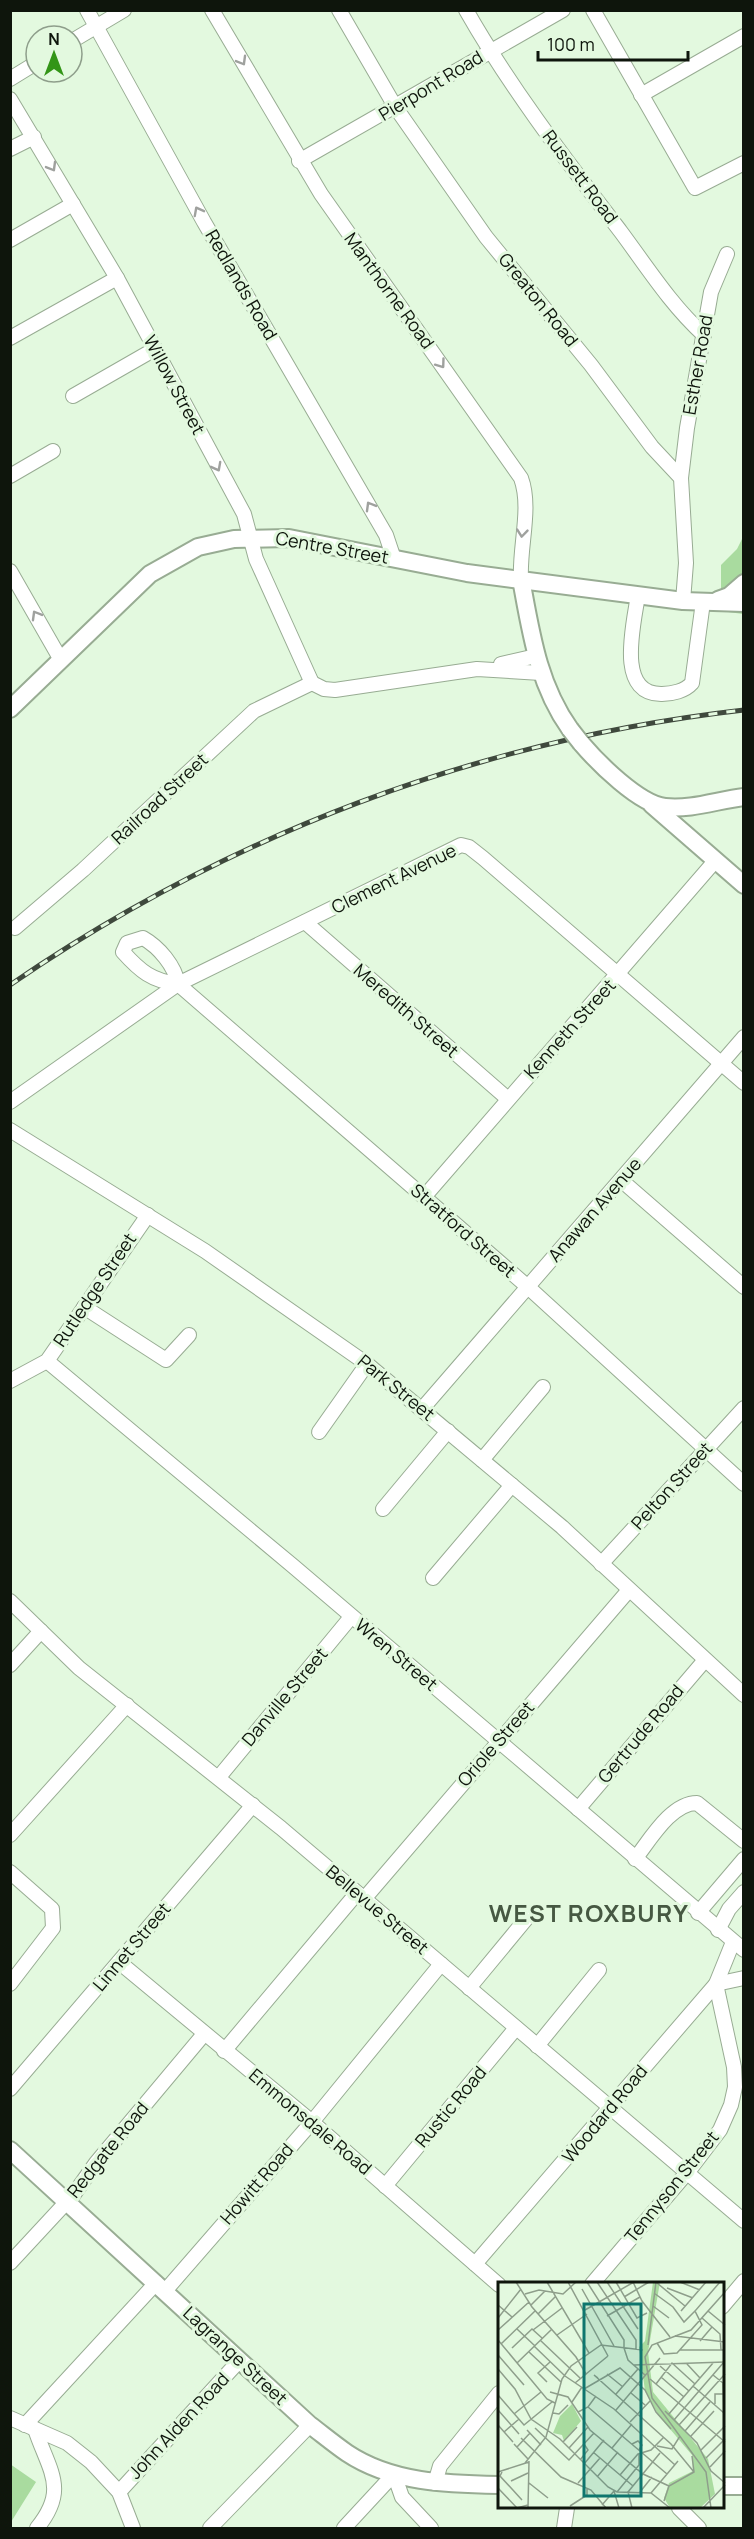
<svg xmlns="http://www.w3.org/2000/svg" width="754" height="2539" font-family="Manrope,sans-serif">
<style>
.green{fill:#a9db9f}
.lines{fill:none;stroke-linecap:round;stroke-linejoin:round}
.minor-casing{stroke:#98ac93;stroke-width:16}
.major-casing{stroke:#98ac93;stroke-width:20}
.minor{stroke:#fff;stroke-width:14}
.major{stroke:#fff;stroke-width:16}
.rail-casing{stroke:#3f493d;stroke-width:5}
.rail{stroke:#e3f9df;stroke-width:3;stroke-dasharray:9;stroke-linecap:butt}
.major-bridge-casing{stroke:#98ac93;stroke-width:20;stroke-linecap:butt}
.major-bridge{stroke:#fff;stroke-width:16}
.oneway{stroke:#9fa19e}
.labels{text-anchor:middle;stroke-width:6;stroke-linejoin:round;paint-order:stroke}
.street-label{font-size:18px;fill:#0e150c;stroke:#e3f9df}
.district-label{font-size:24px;font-weight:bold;letter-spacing:1.5px;fill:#465842;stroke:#e3f9df}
.inset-road{fill:none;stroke:#8e9e8b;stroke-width:1.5}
.view{fill:#0f766e;fill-opacity:0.15;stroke:#0f766e;stroke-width:3}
.inset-edge{fill:none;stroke:#0e150c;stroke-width:3}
</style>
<rect width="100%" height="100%" fill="#e3f9df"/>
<!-- green -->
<g class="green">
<polygon points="743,537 743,614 721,611 721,565 737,549"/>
<polygon points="10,2464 36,2482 11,2522 10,2522"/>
</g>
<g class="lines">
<defs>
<g id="minor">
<polyline points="87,10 204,222 386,535 394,559"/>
<path d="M212,10L321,194L521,478C532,508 519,547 521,579"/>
<polyline points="339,10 396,108 486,237 591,365 652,447 681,478 686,563 683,601"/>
<path d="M466,10C511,89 566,160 621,232C647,267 671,305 704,335"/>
<polyline points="593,10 695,188 744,163"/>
<polyline points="72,41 124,10"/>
<polyline points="10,79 36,63"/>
<polyline points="641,95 744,36"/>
<polyline points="10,99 117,278 244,514 256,559 312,683"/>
<polyline points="10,149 34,137"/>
<polyline points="299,161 563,10"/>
<polyline points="10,240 73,204"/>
<polyline points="10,338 117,278"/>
<polyline points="73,396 155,349"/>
<polyline points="10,476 53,451"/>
<polyline points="681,478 687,428 711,292 727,254"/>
<polyline points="10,571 61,660"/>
<path d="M638,595C634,623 615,695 662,694C672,694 685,691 692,683L703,602"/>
<polyline points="501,664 536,656"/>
<polyline points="312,683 324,689 335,690 477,669 541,673"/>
<polyline points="305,922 508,1099"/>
<polyline points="15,928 83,870 254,711 312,683"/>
<path d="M178,984C175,966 159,947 143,938L127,943L123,952C140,971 152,981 178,984L528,1287L744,1484"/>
<polyline points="10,1102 178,984 461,845 469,847 483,858 744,1083"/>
<polyline points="10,1130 205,1251 367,1364 562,1527 744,1695"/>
<polyline points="621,1180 744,1287"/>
<polyline points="424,1197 715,861"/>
<polyline points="84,1307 166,1360 189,1335"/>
<polyline points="47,1361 293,1566 744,1950"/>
<polyline points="10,1381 47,1361 148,1215"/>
<polyline points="422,1409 744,1037"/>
<polyline points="319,1432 367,1364"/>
<polyline points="482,1460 543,1387"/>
<polyline points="383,1509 448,1431"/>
<polyline points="601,1564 744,1408"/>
<polyline points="433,1578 512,1485"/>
<polyline points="10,1601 79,1668 281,1828 744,2221"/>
<polyline points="10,1665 41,1631"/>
<polyline points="219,1777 351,1617"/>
<polyline points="578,1809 705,1660"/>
<polyline points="10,1835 127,1705"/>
<path d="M635,1859C650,1840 671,1803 697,1803L744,1841"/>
<polyline points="10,1872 52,1909 53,1928 10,1984"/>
<polyline points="364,1899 629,1590"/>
<polyline points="698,1913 744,1859"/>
<polyline points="718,1930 729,1909 744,1892"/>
<polyline points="119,1962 312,2122 499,2285"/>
<polyline points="469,1988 531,1913"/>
<polyline points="537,2046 599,1970"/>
<polyline points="224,2051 357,1893"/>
<polyline points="10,2089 253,1805"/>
<polyline points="385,2186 516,2028"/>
<polyline points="10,2263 74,2194 96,2163 204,2034"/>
<polyline points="475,2264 716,1984 744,1978"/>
<polyline points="592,2284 691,2168 720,2130 731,2105 735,2087 734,2067 716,1984 733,1942"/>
<polyline points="165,2291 312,2122 441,1964"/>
<polyline points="722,2307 744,2281"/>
<polyline points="10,2418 67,2443 91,2462 119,2492 133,2528"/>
<polyline points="25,2425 156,2283"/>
<path d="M35,2429C49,2471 69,2489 37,2528"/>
<polyline points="435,2483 440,2466 499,2393"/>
<polyline points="119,2492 239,2361"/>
<polyline points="679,2508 699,2528"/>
<polyline points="210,2528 310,2425"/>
<polyline points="344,2528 394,2474 402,2497 431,2528"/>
<polyline points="564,2528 567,2508"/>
</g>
<g id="major">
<path d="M521,579C531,633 538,684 570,729"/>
<polyline points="718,600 729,596 744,583"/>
<polyline points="10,709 150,574 198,547 234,539 289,538 467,573 683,601 744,603"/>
<path d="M581,743C598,763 639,804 665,807C691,810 718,800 744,797"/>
<polyline points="652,805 744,885"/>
<path d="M10,2150L310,2425C322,2434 334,2444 347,2453C392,2483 447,2484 499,2485"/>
<polyline points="722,2486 744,2486"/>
</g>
</defs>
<!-- minor casing -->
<use href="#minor" class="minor-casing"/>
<!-- major casing -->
<use href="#major" class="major-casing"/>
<!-- minor -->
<use href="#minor" class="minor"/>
<!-- major -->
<use href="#major" class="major"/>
<defs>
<path id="rail" d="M10,985C230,834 478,740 744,710"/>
</defs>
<!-- rail casing -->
<use href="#rail" class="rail-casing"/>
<!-- rail -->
<use href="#rail" class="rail"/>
<defs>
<polyline id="major-bridge" points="570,729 581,743"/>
</defs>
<!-- major-bridge casing -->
<use href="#major-bridge" class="major-bridge-casing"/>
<!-- major-bridge -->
<use href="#major-bridge" class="major-bridge"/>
</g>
<!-- one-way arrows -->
<defs><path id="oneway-chevron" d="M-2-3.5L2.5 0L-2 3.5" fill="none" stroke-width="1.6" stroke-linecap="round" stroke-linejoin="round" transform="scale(1.5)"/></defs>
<g class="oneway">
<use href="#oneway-chevron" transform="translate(242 61) rotate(60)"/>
<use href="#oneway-chevron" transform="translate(52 167) rotate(60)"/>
<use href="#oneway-chevron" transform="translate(198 211) rotate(-118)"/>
<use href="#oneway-chevron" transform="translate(441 364) rotate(54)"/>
<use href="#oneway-chevron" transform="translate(217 467) rotate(62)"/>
<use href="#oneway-chevron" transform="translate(370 506) rotate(-120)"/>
<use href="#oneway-chevron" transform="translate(522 533) rotate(96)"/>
<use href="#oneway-chevron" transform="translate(36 615) rotate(-120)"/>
</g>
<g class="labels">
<!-- street labels -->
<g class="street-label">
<text transform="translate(431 86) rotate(-31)" y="6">Pierpont Road</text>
<text transform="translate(580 177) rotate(53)" y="6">Russett Road</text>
<text transform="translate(241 285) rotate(60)" y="6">Redlands Road</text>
<text transform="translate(389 291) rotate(54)" y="6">Manthorne Road</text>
<text transform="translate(538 300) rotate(51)" y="6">Greaton Road</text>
<text transform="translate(698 365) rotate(-80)" y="6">Esther Road</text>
<text transform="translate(174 385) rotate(62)" y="6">Willow Street</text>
<text transform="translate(332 548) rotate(10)" y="6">Centre Street</text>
<text transform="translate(160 799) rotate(-43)" y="6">Railroad Street</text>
<text transform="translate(394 879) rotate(-26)" y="6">Clement Avenue</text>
<text transform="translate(406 1011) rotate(41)" y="6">Meredith Street</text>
<text transform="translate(570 1029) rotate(-48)" y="6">Kenneth Street</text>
<text transform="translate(595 1210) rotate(-49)" y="6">Anawan Avenue</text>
<text transform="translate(463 1231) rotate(41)" y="6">Stratford Street</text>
<text transform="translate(95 1290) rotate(-56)" y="6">Rutledge Street</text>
<text transform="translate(396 1388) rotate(39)" y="6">Park Street</text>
<text transform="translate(672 1486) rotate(-48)" y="6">Pelton Street</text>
<text transform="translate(396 1655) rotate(40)" y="6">Wren Street</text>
<text transform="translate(285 1697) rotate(-50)" y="6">Danville Street</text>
<text transform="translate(641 1734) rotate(-50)" y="6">Gertrude Road</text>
<text transform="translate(496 1744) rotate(-49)" y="6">Oriole Street</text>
<text transform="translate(377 1910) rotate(40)" y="6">Bellevue Street</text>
<text transform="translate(132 1947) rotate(-50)" y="6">Linnet Street</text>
<text transform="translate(451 2107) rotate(-50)" y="6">Rustic Road</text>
<text transform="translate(605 2114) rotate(-50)" y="6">Woodard Road</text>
<text transform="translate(310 2122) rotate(40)" y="6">Emmonsdale Road</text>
<text transform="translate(108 2150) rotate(-51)" y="6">Redgate Road</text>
<text transform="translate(257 2184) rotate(-49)" y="6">Howitt Road</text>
<text transform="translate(672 2187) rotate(-51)" y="6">Tennyson Street</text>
<text transform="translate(235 2356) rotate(43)" y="6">Lagrange Street</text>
<text transform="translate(179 2426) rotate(-47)" y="6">John Alden Road</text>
</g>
<!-- district labels -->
<g class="district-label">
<text x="589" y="1922">WEST ROXBURY</text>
</g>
</g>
<!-- overview -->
<g transform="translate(498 2282)">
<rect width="226" height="226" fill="#e3f9df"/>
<path d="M155,0H162L150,70L155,110L210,177L217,212L202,226H172L166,216L171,201L195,189L194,173L161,134L147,109L141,65L147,59ZM74,122L83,139L66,159L64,153L55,151L62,134Z" fill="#a9db9f"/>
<path class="inset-road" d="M18,0L34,25L78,75L88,92L77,101M49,0L91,71M70,0L110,74M89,0L126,58V65M99,0L138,58V67M109,0L140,47M118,0L139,36L149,31M135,0L144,19L172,55M182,0L202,8M159,1L187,24M169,6L195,16M84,7L116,64M156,11L175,25L186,40L197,29M27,12L41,8L65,12L78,0M126,15L151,0M0,23L14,35M33,23L47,9M155,24L171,36M87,28L136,0M183,29L208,0M210,29L227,43M40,32L58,14M109,34L142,15M0,36L23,7M204,36L222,52L223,68M19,47L37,64M0,48L31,20M35,48L64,26M59,53L89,32M177,54L227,60M0,58L49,117L57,121M42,58L82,96M202,59L214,45M159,61L166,72L179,71L204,43L197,29L222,0M3,62L37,29M150,63L158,0M36,64L67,94L116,127L177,183M14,66L34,47L44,56M126,66L130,78L147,93M182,68H227M31,70L63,100M0,73L26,103M19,81L54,47M189,82L202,96M136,83L227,80M162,84L191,109M0,87L17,107L33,137L62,157L110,205L119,210L153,211L172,226M88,92L110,74M109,92L125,105M215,93L225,101L226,132M163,95L186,115M100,96L96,93L173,162L196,190M152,97L227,160M49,100L40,91L52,80M158,102L174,81L197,102M195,104L226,131M86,107L122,86L147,108L158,130L173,147M52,110L70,115L92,148L145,192L171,204M133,111L147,123M118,112L140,87M0,113L26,143L54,120M74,120L84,105M217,122V112H226M90,125L169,192M0,128L21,152M118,128L162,76M167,129L199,161L213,189L227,201M80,130L90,125L98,114M55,131L61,132L70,123M16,132L43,110M170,133L215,81M176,138L226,80M132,140L152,119M0,143L15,160M181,143L227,92M37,146L71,178L96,151M29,148L43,163M187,149L212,120M6,150L21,137M193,154L216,129M23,156L63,195L93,208L108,226M65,160L79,145M16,162L30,177M134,162L140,159L144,163L141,168M159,164L174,167L182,154M19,165L32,151M71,166L90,145M114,166L134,142M203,168L227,144M95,170L135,204M208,176L227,157M82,178L90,168L86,162M27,181L48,155L64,97L73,84L103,63L145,68M86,182L106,158M212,185L227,169M0,190L31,180M4,190L2,194L24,218M122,193L140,172L153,168L166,155M99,195L120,170M13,199L30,191M31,201L50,216M80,201L102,176M0,206L19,226L30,223M119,210L141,183V171M142,210L154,195M153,211L180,179M166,219L171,204L196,190L194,174M104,223L116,209L121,226M72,224L89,213V206M30,226L31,179M134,226L130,210L162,171M205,226L227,203M213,226L208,190L154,116L147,75L154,63L193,48L227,10"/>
<path class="view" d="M86,22H143V214H86Z"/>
<rect width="226" height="226" class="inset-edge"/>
</g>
<!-- border -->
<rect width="754" height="2539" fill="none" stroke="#0e150c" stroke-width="24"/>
<!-- north arrow -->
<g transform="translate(54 54)"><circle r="28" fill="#e3f9df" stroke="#8e9e8b" stroke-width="1.5"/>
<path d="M0-4.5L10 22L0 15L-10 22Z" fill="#339517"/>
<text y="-9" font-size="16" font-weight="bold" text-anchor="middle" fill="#0e150c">N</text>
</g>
<!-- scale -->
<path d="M538 51v9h150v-9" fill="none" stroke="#0e150c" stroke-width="3"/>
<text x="547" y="51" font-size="18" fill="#0e150c" stroke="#e3f9df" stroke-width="4.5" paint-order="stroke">100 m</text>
</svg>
